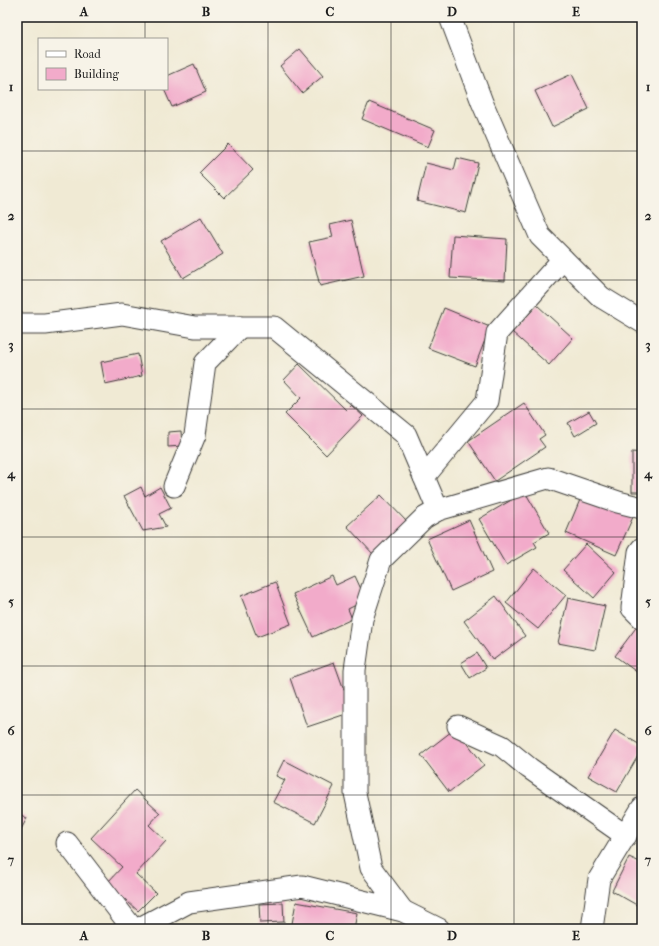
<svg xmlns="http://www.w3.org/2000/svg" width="659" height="946" font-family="'IM FELL French Canon',serif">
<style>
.building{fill:#f2abca}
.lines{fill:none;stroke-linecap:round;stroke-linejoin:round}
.minor-casing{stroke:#3c3b38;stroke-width:23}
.minor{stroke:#fff;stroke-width:21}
.grid{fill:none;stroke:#1c1c1c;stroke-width:1;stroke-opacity:0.55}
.neatline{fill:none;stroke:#1c1c1c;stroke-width:1.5}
.grid-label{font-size:13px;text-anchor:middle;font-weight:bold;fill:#1c1c1c}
</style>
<rect width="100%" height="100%" fill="#f7f3e8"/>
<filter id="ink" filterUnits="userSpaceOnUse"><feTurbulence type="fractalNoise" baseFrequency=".025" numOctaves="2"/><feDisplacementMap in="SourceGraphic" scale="8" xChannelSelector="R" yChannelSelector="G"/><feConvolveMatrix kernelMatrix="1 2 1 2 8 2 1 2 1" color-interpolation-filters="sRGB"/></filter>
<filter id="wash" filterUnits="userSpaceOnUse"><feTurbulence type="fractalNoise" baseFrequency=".012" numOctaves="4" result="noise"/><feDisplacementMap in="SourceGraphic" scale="16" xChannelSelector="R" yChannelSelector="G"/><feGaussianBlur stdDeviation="0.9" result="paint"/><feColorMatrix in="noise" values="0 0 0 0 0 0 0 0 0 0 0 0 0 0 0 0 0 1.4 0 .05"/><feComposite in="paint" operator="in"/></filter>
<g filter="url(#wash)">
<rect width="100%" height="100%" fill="#f0ead4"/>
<g id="blocks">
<!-- building -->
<g class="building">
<polygon points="300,49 323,76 302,93 280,66"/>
<polygon points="194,64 206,92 172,107 164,89 167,89 167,76"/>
<polygon points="572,74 589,109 552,127 535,91"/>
<polygon points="369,102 435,130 428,147 362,119"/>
<polygon points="228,144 253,170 224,198 199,173"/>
<polygon points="457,158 478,163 466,213 417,201 426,163 454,170"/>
<polygon points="201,217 223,254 183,278 161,241"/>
<polygon points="351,220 364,276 320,286 309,242 333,237 330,225"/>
<polygon points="453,235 507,239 505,281 450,278"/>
<polygon points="537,305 573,338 549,365 512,332"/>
<polygon points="444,308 490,327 475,366 428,348"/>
<polygon points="138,354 142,376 105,384 101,362"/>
<polygon points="299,364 346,410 351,405 363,416 326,455 285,414 301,398 284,380"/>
<polygon points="524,403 545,435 539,439 545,447 495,481 468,441"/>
<polygon points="589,411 596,423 575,436 568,423"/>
<polygon points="181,431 182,446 168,447 168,432"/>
<polygon points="632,452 642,453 642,492 632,492"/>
<polygon points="141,487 145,496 160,487 171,508 159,514 166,527 143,531 124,496"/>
<polygon points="525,492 549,533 534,542 537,547 506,565 479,519"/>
<polygon points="381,495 408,523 374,555 347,526"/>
<polygon points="582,495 633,517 616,555 566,533"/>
<polygon points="469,520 492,572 451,591 427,539"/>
<polygon points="586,544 616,572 594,598 563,570"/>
<polygon points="534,568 566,595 538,629 506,603"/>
<polygon points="332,576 336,585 355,576 366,600 348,609 352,619 313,637 293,594"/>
<polygon points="275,582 291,624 257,637 241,596"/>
<polygon points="496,596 525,636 493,660 464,621"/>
<polygon points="568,598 605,606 595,650 558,643"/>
<polygon points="638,625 642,628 642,676 615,656"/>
<polygon points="477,653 486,668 470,678 461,663"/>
<polygon points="334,662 352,712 307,727 290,678"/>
<polygon points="456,728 484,765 449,792 421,755"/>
<polygon points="615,730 642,746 642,749 617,792 588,776"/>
<polygon points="284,760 334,786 315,823 273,802 285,780 276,776"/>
<polygon points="135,790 160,813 149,825 166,841 136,874 156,893 138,911 107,883 122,867 91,838"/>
<polygon points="17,813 27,818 17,837"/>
<polygon points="629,857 642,863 642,908 612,891"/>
<polygon points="296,902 357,913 354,929 291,929"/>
<polygon points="283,903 284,922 260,923 259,904"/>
</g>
</g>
</g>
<g filter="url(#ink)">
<use href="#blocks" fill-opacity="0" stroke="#3c3b38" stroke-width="1"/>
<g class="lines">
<defs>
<g id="minor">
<polyline points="450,17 482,102 540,236 601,297 642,322"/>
<polyline points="17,324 45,324 122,314 195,327 274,327 406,435 438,510"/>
<polyline points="424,477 487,401 497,333 563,259"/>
<polyline points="174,486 195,435 205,363 240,327"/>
<polyline points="642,548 639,552 632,608 642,618"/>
<polyline points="458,726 502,746 529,768 626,836"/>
<polyline points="67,843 133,929"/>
<polyline points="403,911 371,868 355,793 355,670 362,619 381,560 424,518 438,510 548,478 618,502 642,508"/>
<polyline points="138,929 189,902 302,886 403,911 439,929"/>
<polyline points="592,929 599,879 642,808"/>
</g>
</defs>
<!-- minor casing -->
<use href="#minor" class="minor-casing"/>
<!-- minor -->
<use href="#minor" class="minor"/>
</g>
</g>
<!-- grid -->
<path class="grid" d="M145,17V39M268,17V929M391,17V929M514,17V929M145,89V929M17,151H642M17,280H642M17,409H642M17,537H642M17,666H642M17,795H642"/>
<!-- margin -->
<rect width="659" height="946" fill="none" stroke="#f7f3e8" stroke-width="44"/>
<!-- legend -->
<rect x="38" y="38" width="130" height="52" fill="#f7f3e8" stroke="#9f9d96"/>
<rect x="46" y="51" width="20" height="6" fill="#ffffff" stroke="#9f9d96"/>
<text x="74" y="58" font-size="12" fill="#1c1c1c">Road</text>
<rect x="46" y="68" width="20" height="12" fill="#f2abca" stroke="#9f9d96"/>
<text x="74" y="78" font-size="12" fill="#1c1c1c">Building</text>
<rect x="22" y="22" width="615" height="902" class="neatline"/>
<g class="grid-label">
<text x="84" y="16">A</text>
<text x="206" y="16">B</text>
<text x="330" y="16">C</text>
<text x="452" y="16">D</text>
<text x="576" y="16">E</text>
<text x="11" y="91">1</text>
<text x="648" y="91">1</text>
<text x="11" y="220">2</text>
<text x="648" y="220">2</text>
<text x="11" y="349">3</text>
<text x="648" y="349">3</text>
<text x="11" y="478">4</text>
<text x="648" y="478">4</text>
<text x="11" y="606">5</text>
<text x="648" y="606">5</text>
<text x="11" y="735">6</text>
<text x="648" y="735">6</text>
<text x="11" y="864">7</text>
<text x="648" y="864">7</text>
<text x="84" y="940">A</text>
<text x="206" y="940">B</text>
<text x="330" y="940">C</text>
<text x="452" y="940">D</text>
<text x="576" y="940">E</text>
</g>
</svg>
